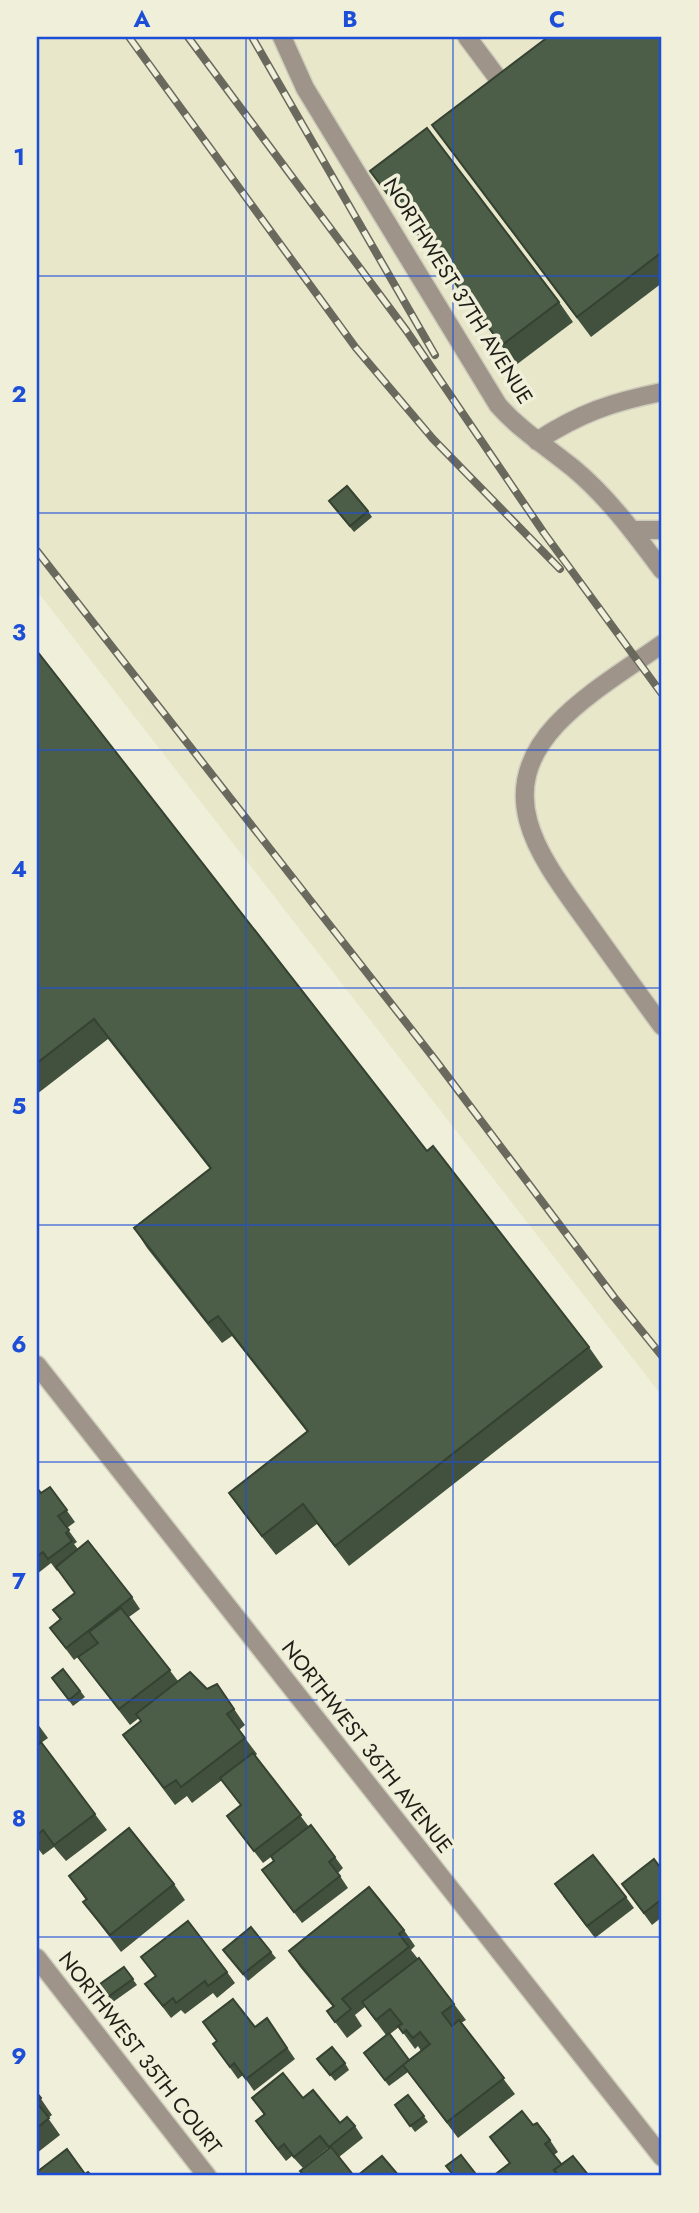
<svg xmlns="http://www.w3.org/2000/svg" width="699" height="2213" font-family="Jost,sans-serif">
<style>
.built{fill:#e9e7ca}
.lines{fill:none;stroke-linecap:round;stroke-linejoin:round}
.minor-casing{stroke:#cecdbb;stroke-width:21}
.minor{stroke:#9e9489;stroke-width:18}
.rail-casing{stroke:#6a695d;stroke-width:8}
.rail{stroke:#f0efda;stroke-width:5;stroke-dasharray:16;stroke-linecap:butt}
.wall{fill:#41513d;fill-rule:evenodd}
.building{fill:#4c5e47;stroke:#354232;stroke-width:2}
.grid{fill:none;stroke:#1d4ed8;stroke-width:2;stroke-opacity:0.55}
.labels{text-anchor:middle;stroke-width:7;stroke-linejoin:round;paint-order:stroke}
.street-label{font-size:21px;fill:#1e1d16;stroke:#f0efda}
.neatline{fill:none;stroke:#1d4ed8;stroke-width:2.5}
.grid-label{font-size:23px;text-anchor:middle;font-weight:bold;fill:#1d4ed8}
</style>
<rect width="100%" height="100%" fill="#f0efda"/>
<!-- built -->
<polygon class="built" points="37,37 662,37 662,1396 37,591"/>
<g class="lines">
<defs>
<g id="minor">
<path d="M282,37L305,88L498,405C520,430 547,447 573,468C608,497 635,534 662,570"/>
<polyline points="467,37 508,92"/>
<path d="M537,441C580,413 612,402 662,392"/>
<polyline points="632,530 662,530"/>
<path d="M662,644C627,669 586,693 556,725C490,796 542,859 587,922C612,957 637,992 662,1026"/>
<polyline points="37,1365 662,2157"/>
<polyline points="37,1958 207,2176"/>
</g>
</defs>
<!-- minor casing -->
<use href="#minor" class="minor-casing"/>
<!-- minor -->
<use href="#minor" class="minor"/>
<defs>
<g id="rail">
<polyline points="129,37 356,348 433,439 560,569"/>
<polyline points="188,37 406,330 544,533 662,694"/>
<polyline points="252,37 435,355"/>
<polyline points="37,551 436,1061 614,1297 662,1356"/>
</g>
</defs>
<!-- rail casing -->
<use href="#rail" class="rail-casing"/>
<!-- rail -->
<use href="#rail" class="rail"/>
</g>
<!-- wall -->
<g class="wall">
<polygon points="662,37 662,283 591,337 432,125"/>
<polygon points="370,171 559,302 573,322 516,365"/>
<polygon points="329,501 368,511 372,517 354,532"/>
<polygon points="37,651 427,1151 589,1347 603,1367 349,1566 317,1524 276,1555 243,1513 229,1493 307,1432 232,1336 222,1343 147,1248 134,1228 210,1169 108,1039 37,1094"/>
<polygon points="50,1487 75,1522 67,1528 77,1542 74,1544 78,1549 132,1597 140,1609 129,1617 178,1681 207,1689 217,1684 245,1725 239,1730 257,1754 255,1756 309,1827 335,1857 343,1868 338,1873 348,1888 302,1923 262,1870 274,1861 271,1857 263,1863 227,1816 241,1805 222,1780 192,1803 187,1796 175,1805 123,1735 141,1721 139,1718 130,1725 78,1657 97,1642 74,1660 50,1628 60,1620 53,1610 75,1593 58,1570 57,1571 51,1563 37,1574 37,1488 41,1493"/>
<polygon points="63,1669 85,1697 73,1706 52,1678"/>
<polygon points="37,1723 48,1738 41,1743 107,1830 66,1861 54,1847 43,1855 37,1847"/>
<polygon points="662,1870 662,1917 652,1925 622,1884"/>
<polygon points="69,1876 174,1884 185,1900 121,1952 83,1902 86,1900"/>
<polygon points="563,1896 626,1897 634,1908 595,1938"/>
<path d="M404,1930L415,1946L411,1950L454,2004L466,2020L461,2023L515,2094L458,2138L408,2072L389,2086L368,2059L386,2035L365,2007L355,2015L362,2026L347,2038L327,2011L333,2007L300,1967L289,1951ZM399,2027L415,2049L418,2046L421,2051L409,2060L390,2034Z"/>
<polygon points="223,1950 271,1952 276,1958 248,1981"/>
<polygon points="141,1957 227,1972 235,1983 217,1998 213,1993 185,2014 181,2010 171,2018 145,1984 155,1976"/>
<polygon points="124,1967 137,1985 113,2002 100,1984"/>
<polygon points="267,2018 295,2059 254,2091 243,2075 238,2079 213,2044 255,2027"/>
<polygon points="317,2059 345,2063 349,2070 335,2081"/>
<polygon points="37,2093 52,2115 48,2118 60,2135 37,2153"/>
<polygon points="408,2095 428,2122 415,2132 395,2105"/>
<polygon points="252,2098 303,2098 340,2123 355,2126 363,2138 339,2157 328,2148 303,2168 292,2156 286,2161 264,2133 256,2121 264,2115"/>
<polygon points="533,2125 544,2131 558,2152 554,2155 562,2165 589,2176 493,2176 509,2163 490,2137"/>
</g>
<!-- building -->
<g class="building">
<polygon points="548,37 662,37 662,252 577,317 432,125"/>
<polygon points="427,128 559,302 502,345 370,171"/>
<polygon points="347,486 368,511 350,526 329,501"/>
<polygon points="37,651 427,1151 433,1146 589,1347 335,1546 303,1504 262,1536 229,1493 308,1431 218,1316 208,1323 134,1228 211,1168 94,1019 37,1063"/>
<polygon points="50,1487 67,1510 58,1516 69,1530 66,1533 72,1541 48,1559 43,1552 37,1556 37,1488 41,1493"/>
<polygon points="88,1541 132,1597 66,1648 50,1628 61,1619 53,1610 75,1593 56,1567"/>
<polygon points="121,1608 170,1670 119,1709 78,1657 98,1643 89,1632"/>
<polygon points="63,1669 80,1691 69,1700 52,1678"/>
<polygon points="190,1672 207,1689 217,1684 234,1709 227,1714 245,1738 181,1787 176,1780 164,1788 123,1735 141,1721 136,1714"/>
<polygon points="41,1742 95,1814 54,1845 43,1830 37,1835 37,1746"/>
<polygon points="253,1753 301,1815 254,1851 227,1816 241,1805 220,1778"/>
<polygon points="311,1825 335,1857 329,1862 340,1876 294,1912 262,1870 274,1861 271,1856"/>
<polygon points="129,1828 174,1884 110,1935 83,1902 87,1899 69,1876"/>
<polygon points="593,1855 626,1897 587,1926 555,1884"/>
<polygon points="654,1859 662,1870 662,1899 644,1913 622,1884"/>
<polygon points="369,1887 404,1930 399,1934 409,1947 342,1999 351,2009 335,2022 327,2011 334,2006 289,1951"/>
<polygon points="188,1921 227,1972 208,1986 205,1981 176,2003 173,1998 163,2006 145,1984 156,1976 141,1957"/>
<polygon points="251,1927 271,1952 243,1974 223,1950"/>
<polygon points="419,1958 454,2004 442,2013 452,2026 459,2020 504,2078 447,2122 403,2065 430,2044 420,2032 413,2038 406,2030 403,2033 398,2026 402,2024 390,2009 376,2020 362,2002"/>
<polygon points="124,1967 133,1979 109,1996 100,1984"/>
<polygon points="233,1999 255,2027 267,2018 287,2048 246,2079 234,2063 230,2067 213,2044 217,2041 203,2022"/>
<polygon points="389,2033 409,2060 385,2080 364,2053"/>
<polygon points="332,2047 345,2063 330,2075 317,2059"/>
<polygon points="283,2073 303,2098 313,2090 340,2123 347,2117 355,2126 329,2147 320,2136 294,2157 284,2144 278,2149 256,2121 265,2114 252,2098"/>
<polygon points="37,2093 41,2098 37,2102"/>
<polygon points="408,2095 424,2116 410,2126 395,2105"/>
<polygon points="37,2103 49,2118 37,2128"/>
<polygon points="522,2111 533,2125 537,2123 550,2140 545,2144 562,2165 554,2170 557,2174 553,2176 493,2176 510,2163 490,2137"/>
<polygon points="331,2147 354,2176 305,2176 300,2171"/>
<polygon points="67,2149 85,2174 88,2172 92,2176 37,2176 37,2172"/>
<polygon points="461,2155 475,2173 471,2176 454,2176 446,2166"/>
<polygon points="382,2156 399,2176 357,2176"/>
<polygon points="573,2156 589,2176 559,2176 554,2170"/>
</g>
<!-- grid -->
<path class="grid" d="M246,37V2176M453,37V2176M37,276H662M37,513H662M37,750H662M37,988H662M37,1225H662M37,1462H662M37,1700H662M37,1937H662"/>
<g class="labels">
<!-- street labels -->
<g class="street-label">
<text transform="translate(458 291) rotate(58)" y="7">NORTHWEST 37TH AVENUE</text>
<text transform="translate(367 1747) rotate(52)" y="7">NORTHWEST 36TH AVENUE</text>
<text transform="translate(140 2053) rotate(52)" y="7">NORTHWEST 35TH COURT</text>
</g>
</g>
<!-- border -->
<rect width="699" height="2213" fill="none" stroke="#f0efda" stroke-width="77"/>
<rect x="38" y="38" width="622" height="2136" class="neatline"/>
<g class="grid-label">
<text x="142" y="27">A</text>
<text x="350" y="27">B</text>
<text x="557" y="27">C</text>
<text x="19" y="165">1</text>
<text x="19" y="402">2</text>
<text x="19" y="640">3</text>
<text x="19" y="877">4</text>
<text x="19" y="1114">5</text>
<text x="19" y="1352">6</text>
<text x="19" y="1589">7</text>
<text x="19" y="1826">8</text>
<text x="19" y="2064">9</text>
</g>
</svg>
